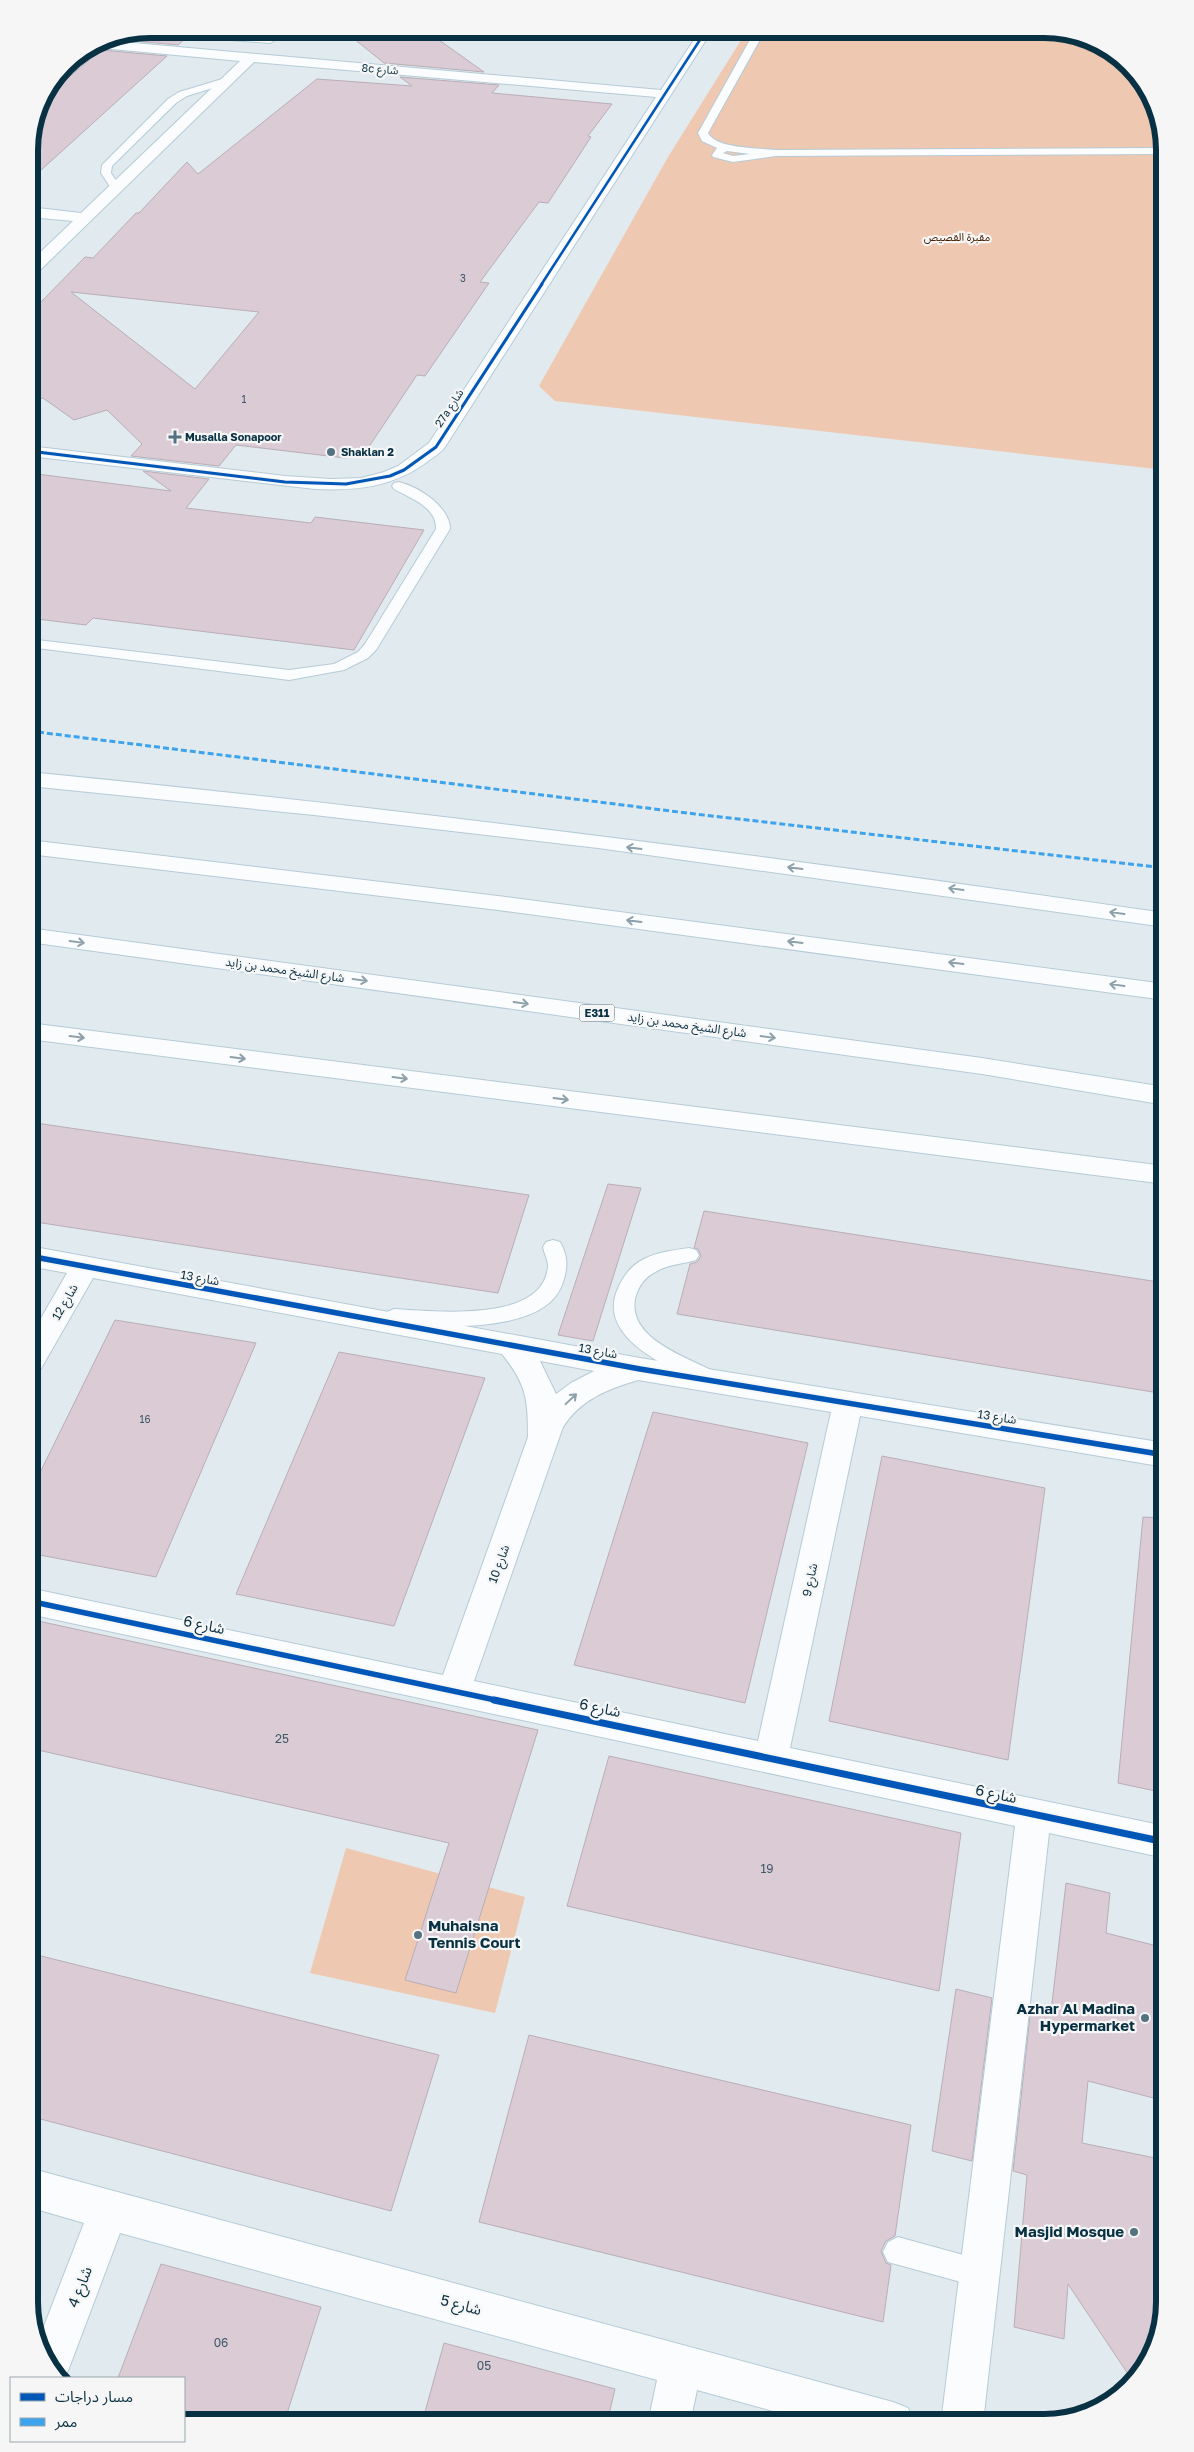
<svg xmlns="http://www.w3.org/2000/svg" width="1194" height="2452" font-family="'Golos Text','Noto Sans Arabic',sans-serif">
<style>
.green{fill:#eec8b0}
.building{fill:#dacbd5;stroke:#b9aeb7;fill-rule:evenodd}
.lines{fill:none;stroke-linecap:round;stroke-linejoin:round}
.service-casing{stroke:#b5cbd7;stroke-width:2}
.minor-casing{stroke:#b5cbd7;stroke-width:2}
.motorway-casing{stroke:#b5cbd7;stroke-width:2}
.service{fill:#fafcfd;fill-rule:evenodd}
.minor{fill:#fafcfd;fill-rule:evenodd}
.motorway{fill:#fafcfd;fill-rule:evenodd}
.quiet{stroke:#3ca3ec;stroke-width:3;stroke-dasharray:6 3;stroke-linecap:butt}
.cycleway-far3-casing{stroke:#f6f6f6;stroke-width:4.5}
.cycleway-far2-casing{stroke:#f6f6f6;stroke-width:5}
.cycleway-far1-casing{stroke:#f6f6f6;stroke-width:9}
.cycleway-casing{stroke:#f6f6f6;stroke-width:10}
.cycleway-far3{stroke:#0057b8;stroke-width:2.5}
.cycleway-far2{stroke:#0057b8;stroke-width:3}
.cycleway-far1{stroke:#0057b8;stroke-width:5.5}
.cycleway{stroke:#0057b8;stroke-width:7}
.oneway{stroke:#8ea1aa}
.poi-dot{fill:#557280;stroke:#f6f6f6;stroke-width:2}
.labels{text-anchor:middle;stroke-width:4.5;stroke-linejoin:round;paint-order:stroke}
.number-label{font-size:10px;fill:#3d5868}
.far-street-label{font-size:11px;fill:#093144;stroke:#f6f6f6}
.far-park-label{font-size:11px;fill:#471f00;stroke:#f6f6f6}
.far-poi-label{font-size:11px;font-weight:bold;fill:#093144;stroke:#f6f6f6;text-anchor:start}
.shield{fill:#f6f6f6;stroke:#506c79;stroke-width:1}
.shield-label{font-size:11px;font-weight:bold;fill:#093144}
.street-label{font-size:12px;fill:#093144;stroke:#f6f6f6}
.near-number-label{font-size:12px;fill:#3d5868}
.near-street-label{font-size:15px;fill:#093144;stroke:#f6f6f6}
.near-poi-label{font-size:15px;font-weight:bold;fill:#093144;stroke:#f6f6f6;text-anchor:end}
.rim{fill:none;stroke:#093144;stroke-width:6}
</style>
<rect width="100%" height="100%" fill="#e1eaef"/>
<!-- green -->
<g class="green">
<polygon points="748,29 1053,29 1118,54 1156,103 1165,149 1165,470 555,401 539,386 668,157"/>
<polygon points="346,1848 525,1897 495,2013 310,1973"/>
</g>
<!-- building -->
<g class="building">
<polygon points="149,29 175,29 175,34 186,38 178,45 113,39 118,35"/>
<polygon points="425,30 484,72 384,63 353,38 396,31 400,34"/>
<polygon points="101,50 167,56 29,181 29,142 38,103 50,85 58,86"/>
<path d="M400,77L499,85L492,93L612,104L588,136L591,137L548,203L539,202L480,282L489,283L425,376L417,375L364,454L345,458L236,445L219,466L131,456L142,444L107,410L74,420L43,398L29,401V306L40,303L85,257L93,258L136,213H139L187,162L198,174L317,79L412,86ZM71,292L259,312L195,389Z"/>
<polygon points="143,471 209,479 186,508 311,523 315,517 424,530 354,650 93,618 86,625 29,618 29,473 171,491"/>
<polygon points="29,1122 529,1195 498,1293 29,1221"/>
<polygon points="608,1184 641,1188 593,1341 558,1335"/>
<polygon points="704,1211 1165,1283 1165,1394 677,1314 690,1264 697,1262 701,1256 698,1249 694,1248"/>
<polygon points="115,1320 256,1343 156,1577 29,1553 29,1495"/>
<polygon points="339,1352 485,1378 394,1626 236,1594"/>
<polygon points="653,1412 808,1443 745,1703 574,1665"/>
<polygon points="882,1456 1045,1488 1008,1760 829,1721"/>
<polygon points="1143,1517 1165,1518 1165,1793 1118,1783"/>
<polygon points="29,1619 538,1730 456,1993 405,1980 449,1843 29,1748"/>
<polygon points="609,1756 961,1833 939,1991 567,1906"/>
<polygon points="1066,1883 1110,1893 1106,1933 1165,1948 1165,2101 1088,2081 1082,2143 1165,2160 1165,2303 1145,2370 1132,2380 1068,2284 1064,2339 1014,2327 1027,2175 1013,2171 1031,2007 1051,2012"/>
<polygon points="29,1953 439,2055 391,2211 29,2116"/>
<polygon points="956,1989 992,1998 972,2161 932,2151"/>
<polygon points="529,2035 911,2125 895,2236 886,2241 881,2251 886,2263 891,2265 883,2322 479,2222"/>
<polygon points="161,2264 321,2307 284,2423 184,2423 184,2378 118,2378"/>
<polygon points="444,2343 615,2389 607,2423 422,2423"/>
</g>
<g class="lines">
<defs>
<g id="service">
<path d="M756,29H766L708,133C716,149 760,148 776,150L1165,148V154L776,156L733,162L713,157L712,155L717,148L702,141L698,133ZM727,151L750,154L733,156L723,153Z"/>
<polygon points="229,77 232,78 232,82 187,96 176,103 112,166 111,173 121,188 120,190 112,190 101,173 102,165 168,99 179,92"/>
<path d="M399,482C419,487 450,507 450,529L376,650L368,658L344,670L289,680L29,647V639L289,670L334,664L358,652L365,644L436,529C437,507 410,498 394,489L392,486L394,483Z"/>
<path d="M553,1240L560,1242C568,1256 568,1267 563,1282C547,1336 437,1326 394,1325L387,1322L384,1317L387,1312L394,1309C433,1311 544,1324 548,1266C548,1260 544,1253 543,1247L546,1242Z"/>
<path d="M689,1248L696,1250L699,1255L696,1260C684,1264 670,1264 659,1270C646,1276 638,1285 635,1299C628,1339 687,1357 715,1372L718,1378L715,1384L707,1386C696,1383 686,1376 676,1371C645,1355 598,1328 619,1286C624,1275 632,1265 644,1259C658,1252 674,1250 689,1248Z"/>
<polygon points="898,2237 989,2262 994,2272 989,2282 979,2287 888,2262 883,2252 888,2242"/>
</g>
<g id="minor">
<polygon points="177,29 270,35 277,39 270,43 182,36 176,32"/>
<path d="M701,29H713L445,447C441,453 433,457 427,462C394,487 356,491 315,489L29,456V446L285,476L331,479L361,478L384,472L398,466L429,443L656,97L254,62L35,275L29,277V263L73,221L29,217V207L81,213L240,61L90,47L100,40L661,90Z"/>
<path d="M29,1246L640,1358L1165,1443V1467L860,1416L790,1748L1165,1826V1858L1049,1833L983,2423H941L1015,1826L29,1614V1588L443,1675L528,1437C528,1400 527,1385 502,1354L93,1278L39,1372L29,1375V1339L67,1273L29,1266ZM540,1361L594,1371L571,1383L556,1394ZM638,1380L831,1412L758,1741L474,1681L563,1427C581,1399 608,1389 638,1380Z"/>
<polygon points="29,2168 893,2402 908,2408 914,2423 817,2423 697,2390 690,2423 648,2423 657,2380 120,2233 71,2363 65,2378 62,2378 38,2349 37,2344 84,2223 29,2207"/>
</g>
<g id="motorway">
<path d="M29,772C409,809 787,858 1165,913V927L598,848L314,815L29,786Z"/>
<polygon points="29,840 498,896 1165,984 1165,1000 498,910 29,854"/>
<polygon points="29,928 982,1058 1165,1087 1165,1105 982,1074 29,942"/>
<polygon points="29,1023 1165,1166 1165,1184 29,1039"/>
</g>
</defs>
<!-- service casing -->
<use href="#service" class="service-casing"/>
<!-- minor casing -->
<use href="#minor" class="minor-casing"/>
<!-- motorway casing -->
<use href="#motorway" class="motorway-casing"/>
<!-- service -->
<use href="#service" class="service"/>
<!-- minor -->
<use href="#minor" class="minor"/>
<!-- motorway -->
<use href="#motorway" class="motorway"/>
<!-- quiet -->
<polyline class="quiet" points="29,731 695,814 1165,868"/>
<defs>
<polyline id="cycleway-far3" points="541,285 707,29"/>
<polyline id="cycleway-far2" points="29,451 285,482 346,484 390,476 404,470 436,447 542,284"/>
<g id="cycleway-far1">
<polyline points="29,1256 640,1369 1165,1455"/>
<polyline points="29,1601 500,1701"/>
</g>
<polyline id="cycleway" points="494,1700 1165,1842"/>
</defs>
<!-- cycleway-far3 casing -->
<use href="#cycleway-far3" class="cycleway-far3-casing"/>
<!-- cycleway-far2 casing -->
<use href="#cycleway-far2" class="cycleway-far2-casing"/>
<!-- cycleway-far1 casing -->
<use href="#cycleway-far1" class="cycleway-far1-casing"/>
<!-- cycleway casing -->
<use href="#cycleway" class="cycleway-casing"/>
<!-- cycleway-far3 -->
<use href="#cycleway-far3" class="cycleway-far3"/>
<!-- cycleway-far2 -->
<use href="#cycleway-far2" class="cycleway-far2"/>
<!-- cycleway-far1 -->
<use href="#cycleway-far1" class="cycleway-far1"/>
<!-- cycleway -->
<use href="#cycleway" class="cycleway"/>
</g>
<!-- one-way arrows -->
<defs><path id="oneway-shaft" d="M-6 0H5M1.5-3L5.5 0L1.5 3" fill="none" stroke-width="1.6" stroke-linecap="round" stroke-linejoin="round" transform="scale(1.25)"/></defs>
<g class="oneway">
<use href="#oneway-shaft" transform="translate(634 848) rotate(-173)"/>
<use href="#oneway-shaft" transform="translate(795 868) rotate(-173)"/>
<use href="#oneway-shaft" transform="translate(956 889) rotate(-172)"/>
<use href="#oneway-shaft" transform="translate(1117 913) rotate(-172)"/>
<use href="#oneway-shaft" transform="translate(634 921) rotate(-173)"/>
<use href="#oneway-shaft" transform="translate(77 942) rotate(8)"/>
<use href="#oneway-shaft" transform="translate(795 942) rotate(-173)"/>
<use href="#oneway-shaft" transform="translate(956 963) rotate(-173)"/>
<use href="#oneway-shaft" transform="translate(360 980) rotate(8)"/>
<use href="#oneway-shaft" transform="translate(1117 985) rotate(-172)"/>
<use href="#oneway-shaft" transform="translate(521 1003) rotate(8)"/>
<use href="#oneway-shaft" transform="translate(77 1037) rotate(7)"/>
<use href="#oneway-shaft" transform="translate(768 1037) rotate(8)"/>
<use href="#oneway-shaft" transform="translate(238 1058) rotate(7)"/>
<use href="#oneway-shaft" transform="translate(400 1078) rotate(7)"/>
<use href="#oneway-shaft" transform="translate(561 1099) rotate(7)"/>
<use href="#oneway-shaft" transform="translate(571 1399) rotate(-43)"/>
</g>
<!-- markers -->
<g class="poi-dot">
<path d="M172.5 429.5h5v5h5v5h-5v5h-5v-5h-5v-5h5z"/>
<circle cx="331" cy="452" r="5"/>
<circle cx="418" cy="1935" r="5"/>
<circle cx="1145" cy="2018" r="5"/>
<circle cx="1134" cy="2232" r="5"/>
</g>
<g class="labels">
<!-- number labels -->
<g class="number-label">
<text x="463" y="282">3</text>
<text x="244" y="403">1</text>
<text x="145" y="1423">16</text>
</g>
<!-- far-street labels -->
<g class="far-street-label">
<text transform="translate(380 69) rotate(5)" y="4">8c شارع</text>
<text transform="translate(449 408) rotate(-57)" y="4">27a شارع</text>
</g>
<!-- far-park labels -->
<g class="far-park-label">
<text x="957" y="241">مقبرة القصيص</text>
</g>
<!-- far-poi labels -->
<g class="far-poi-label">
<text x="185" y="441">Musalla Sonapoor</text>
<text x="341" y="456">Shaklan 2</text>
</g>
<!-- shield labels -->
<rect class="shield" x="579.5" y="1004.5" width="35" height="17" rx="4"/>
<g class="shield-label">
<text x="597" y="1017">E311</text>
</g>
<!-- street labels -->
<g class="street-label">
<text transform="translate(285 970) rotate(8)" y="4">شارع الشيخ محمد بن زايد</text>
<text transform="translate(687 1025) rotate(8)" y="4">شارع الشيخ محمد بن زايد</text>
<text transform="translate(200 1278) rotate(10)" y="4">شارع 13</text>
<text transform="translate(65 1302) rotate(-60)" y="4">شارع 12</text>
<text transform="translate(598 1351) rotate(10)" y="4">شارع 13</text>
<text transform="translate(997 1417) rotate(9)" y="4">شارع 13</text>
<text transform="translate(499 1564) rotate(-70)" y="4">شارع 10</text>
<text transform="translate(810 1580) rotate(-78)" y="4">شارع 9</text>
</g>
<!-- near-number labels -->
<g class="near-number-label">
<text x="282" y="1743">25</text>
<text x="767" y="1873">19</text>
<text x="221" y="2347">06</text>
<text x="484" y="2370">05</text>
</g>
<!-- near-street labels -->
<g class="near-street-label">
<text transform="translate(204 1625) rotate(12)" y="5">شارع 6</text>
<text transform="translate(600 1708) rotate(12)" y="5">شارع 6</text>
<text transform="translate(996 1794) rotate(12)" y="5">شارع 6</text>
<text transform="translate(80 2287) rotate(-69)" y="5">شارع 4</text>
<text transform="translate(461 2305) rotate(15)" y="5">شارع 5</text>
</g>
<!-- near-poi labels -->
<g class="near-poi-label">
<text x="428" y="1931" text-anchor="start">Muhaisna<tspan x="428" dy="17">Tennis Court</tspan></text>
<text x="1135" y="2014">Azhar Al Madina<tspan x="1135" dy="17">Hypermarket</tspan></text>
<text x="1124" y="2237">Masjid Mosque</text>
</g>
</g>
<!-- crop -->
<path d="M0 0H1194V2452H0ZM150 38H1044A112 112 0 0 1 1156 150V2302A112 112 0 0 1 1044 2414H150A112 112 0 0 1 38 2302V150A112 112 0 0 1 150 38Z" fill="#f6f6f6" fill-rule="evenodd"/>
<path class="rim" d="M150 38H1044A112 112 0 0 1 1156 150V2302A112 112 0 0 1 1044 2414H150A112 112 0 0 1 38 2302V150A112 112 0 0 1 150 38Z"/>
<!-- legend -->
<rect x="10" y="2377" width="175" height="65" fill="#f6f6f6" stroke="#97a7af"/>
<rect x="20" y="2393" width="25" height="8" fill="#0057b8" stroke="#97a7af"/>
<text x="55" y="2402" font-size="15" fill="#093144">مسار دراجات</text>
<rect x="20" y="2418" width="25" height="8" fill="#3ca3ec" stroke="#97a7af"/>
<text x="55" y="2427" font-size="15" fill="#093144">ممر</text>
</svg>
